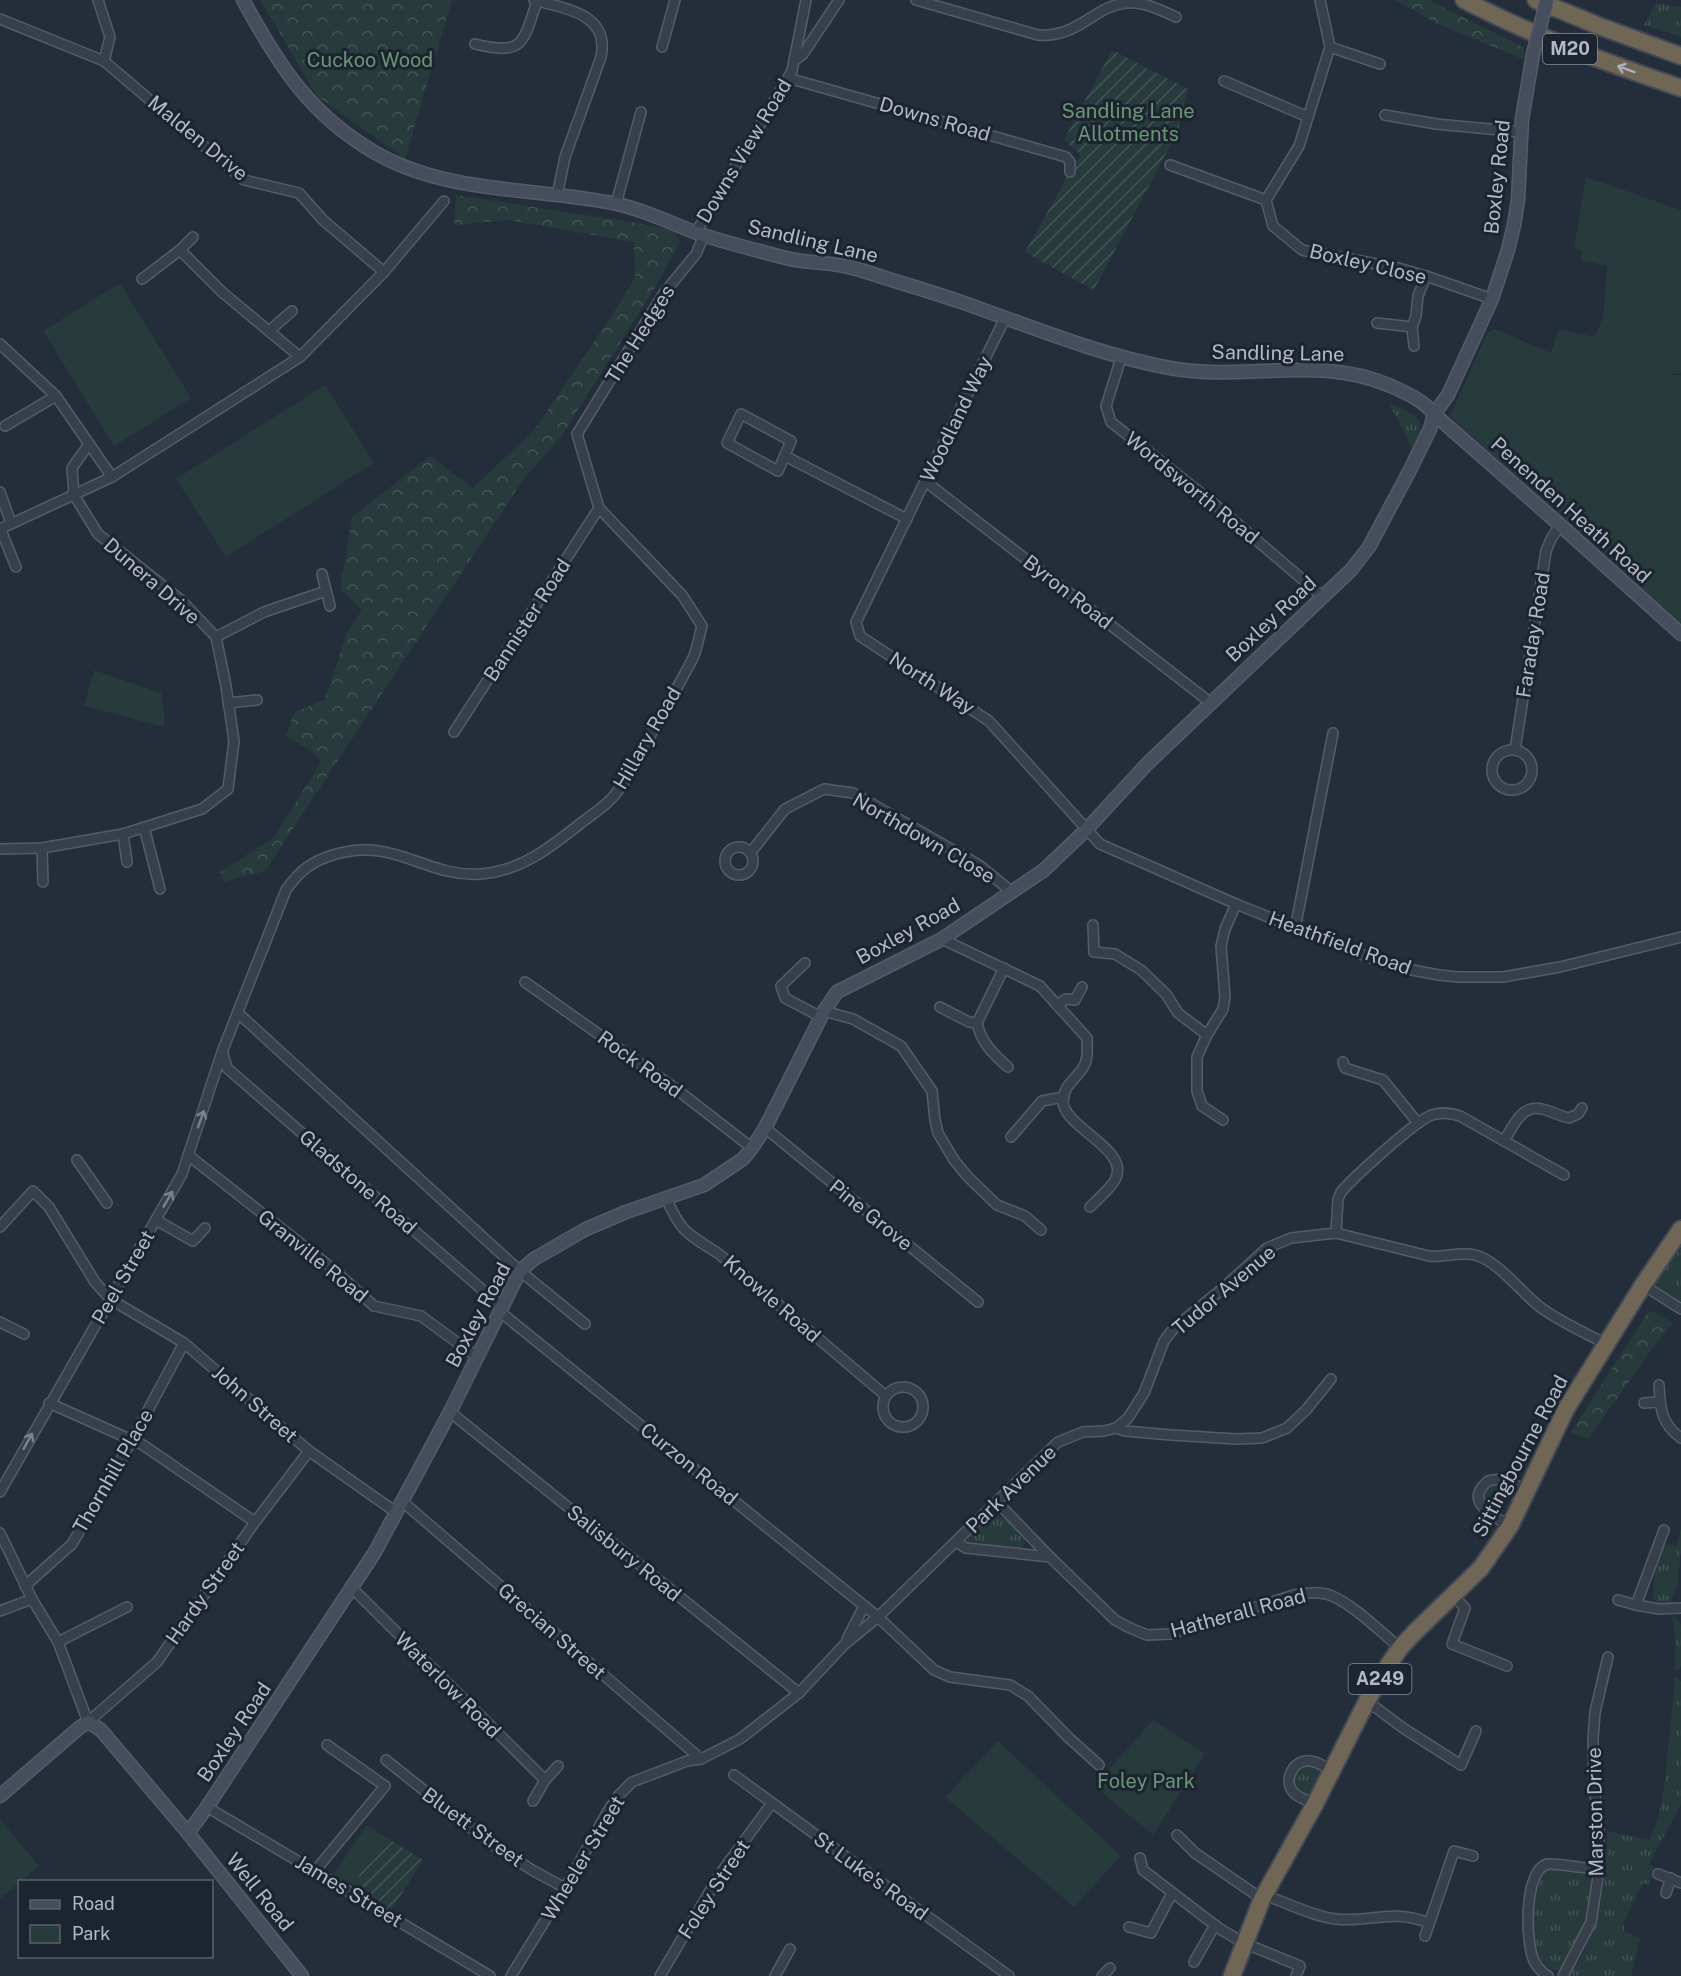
<svg xmlns="http://www.w3.org/2000/svg" width="1681" height="1976" font-family="'Public Sans',sans-serif">
<style>
.grass{fill:url(#grass-tufts)}
.forest{fill:url(#forest-crowns)}
.park{fill:#273a3c}
.garden{fill:url(#garden-furrows)}
.lines{fill:none;stroke-linecap:round;stroke-linejoin:round}
.street-casing{stroke:#555c68;stroke-width:12}
.secondary-casing{stroke:#555c68;stroke-width:15}
.highway-casing{stroke:#424955;stroke-width:20}
.street{stroke:#373f4a;stroke-width:9}
.secondary{stroke:#464e5d;stroke-width:12}
.highway{stroke:#706655;stroke-width:16}
.secondary-bridge-casing{stroke:#555c68;stroke-width:15;stroke-linecap:butt}
.secondary-bridge{stroke:#464e5d;stroke-width:12}
.oneway{stroke:#acb1bb}
.oneway2{stroke:#7b828e}
.labels{text-anchor:middle;stroke-width:6;stroke-linejoin:round;paint-order:stroke}
.shield{fill:#1c242f;stroke:#868c99;stroke-width:1.5}
.shield-label{font-size:18px;font-weight:bold;fill:#b3b9c6}
.park-label{font-size:20px;fill:#6b9676;stroke:#1c242f}
.street-label{font-size:20px;fill:#b3b9c6;stroke:#1c242f}
</style>
<defs>
<pattern id="grass-tufts" width="24" height="20" patternUnits="userSpaceOnUse" patternTransform="scale(1.5)"><rect width="24" height="20" fill="#273a3c"/><path d="M3 7l-1-3M5 7V3M7 7l1-3M15 17l-1-3M17 17v-4M19 17l1-3" fill="none" stroke="#445457"/></pattern>
<pattern id="forest-crowns" width="20" height="18" patternUnits="userSpaceOnUse" patternTransform="scale(1.5)"><rect width="20" height="18" fill="#273a3c"/><path d="M2 6a3 3 0 1 1 6 0M12 15a3 3 0 1 1 6 0" fill="none" stroke="#445457"/></pattern>
<pattern id="garden-furrows" width="10" height="10" patternUnits="userSpaceOnUse" patternTransform="scale(1.5)"><rect width="10" height="10" fill="#273a3c"/><path d="M-1 1l2-2M0 10L10 0M9 11l2-2" fill="none" stroke="#445457"/></pattern>
</defs>
<rect width="100%" height="100%" fill="#242d3a"/>
<!-- grass -->
<g class="grass">
<polygon points="1656,3 1681,7 1681,37 1644,25"/>
<path d="M1389,403C1420,415 1428,420 1414,452Z"/>
<polygon points="1681,1229 1681,1310 1643,1285"/>
<path d="M1497,1482L1512,1487L1502,1512L1498,1514C1482,1505 1474,1490 1497,1482Z"/>
<path d="M997,1516C1009,1519 1037,1539 1018,1551L970,1546L968,1540V1534L987,1517Z"/>
<path d="M1681,1528V1549L1677,1586L1670,1604C1662,1604 1656,1604 1652,1597L1656,1564L1663,1545L1676,1546Z"/>
<polygon points="1672,1616 1675,1617 1681,1625 1681,1666 1679,1671 1675,1670 1675,1637"/>
<path d="M1675,1676L1681,1681V1804L1649,1864L1657,1868L1648,1885L1643,1883L1624,1922V1931L1640,1938L1631,1976H1570C1576,1965 1584,1954 1588,1943C1601,1907 1608,1869 1607,1831L1649,1840C1662,1814 1664,1787 1667,1759C1670,1731 1673,1704 1675,1676Z"/>
<path d="M1307,1764L1319,1767L1323,1771L1313,1795L1303,1794C1288,1784 1291,1770 1307,1764Z"/>
<path d="M1548,1864L1580,1872L1591,1879C1591,1906 1579,1953 1558,1971L1535,1963L1530,1949L1534,1878Z"/>
</g>
<!-- forest -->
<g class="forest">
<polygon points="260,0 452,0 405,159 317,96"/>
<polygon points="1395,0 1429,0 1525,48 1523,59 1435,23"/>
<polygon points="456,195 643,224 674,231 680,243 653,291 561,437 523,480 265,871 223,882 220,872 274,837 321,762 313,752 286,736 294,713 325,699 347,632 362,610 340,589 352,517 430,456 473,488 535,429 612,315 635,278 634,242 509,220 454,225"/>
<polygon points="1648,1312 1655,1312 1673,1323 1658,1341 1588,1439 1571,1432"/>
</g>
<!-- park -->
<g class="park">
<polygon points="1586,177 1681,210 1681,373 1667,375 1681,375 1681,632 1450,416 1487,333 1495,329 1551,353 1559,329 1595,337 1603,316 1607,266 1580,260 1583,251 1574,247"/>
<polygon points="120,283 191,398 114,446 43,331"/>
<polygon points="325,385 374,463 226,557 176,479"/>
<polygon points="94,670 161,693 165,715 164,727 84,706"/>
<polygon points="1153,1720 1205,1754 1153,1835 1094,1786"/>
<polygon points="998,1741 1121,1856 1074,1907 945,1797"/>
<polygon points="0,1819 39,1866 0,1899"/>
<polygon points="367,1825 384,1836 354,1884 333,1875"/>
</g>
<!-- garden -->
<g class="garden">
<polygon points="1112,50 1188,89 1178,131 1094,290 1025,252 1080,154 1064,140"/>
<polygon points="384,1836 423,1860 392,1909 353,1885"/>
</g>
<g class="lines">
<defs>
<g id="street">
<polyline points="98,0 110,37 104,61"/>
<path d="M534,0C565,9 610,13 601,57L565,157L557,196"/>
<path d="M916,0L1038,35C1079,38 1094,6 1126,3C1143,1 1161,10 1176,17"/>
<polyline points="1320,0 1330,47 1299,146 1266,200 1273,226 1302,250 1398,268 1426,276 1492,299"/>
<polyline points="0,19 104,61 244,180 299,193 323,220 384,272"/>
<path d="M475,44C524,56 523,43 537,1"/>
<polyline points="662,47 675,0"/>
<polyline points="1330,47 1380,64"/>
<polyline points="794,61 803,54 839,0"/>
<polyline points="788,78 1066,157 1070,162 1070,172"/>
<polyline points="1224,81 1308,117"/>
<polyline points="1385,115 1436,124 1521,132"/>
<polyline points="1170,165 1266,200"/>
<polyline points="616,204 641,112"/>
<polyline points="696,232 792,71 806,0"/>
<polyline points="180,250 222,292 300,357"/>
<polyline points="142,279 180,250 193,237"/>
<polyline points="1005,318 856,622 860,636 989,721 1100,844 1236,904 1373,959 1412,970 1439,975 1458,977 1503,977 1560,967 1681,937"/>
<polyline points="1377,323 1412,327"/>
<polyline points="269,331 292,311"/>
<polyline points="0,344 56,396 112,477"/>
<polyline points="1414,346 1412,327 1416,316 1418,296 1426,276"/>
<polyline points="1121,358 1106,406 1111,422 1212,502 1323,597"/>
<polygon points="741,414 791,441 778,471 727,443"/>
<polyline points="5,426 56,396"/>
<polyline points="785,456 907,519"/>
<polyline points="925,481 1211,703"/>
<polyline points="0,492 11,523"/>
<polyline points="0,528 16,567"/>
<polyline points="0,529 112,477 300,357 384,272 444,201"/>
<polyline points="322,574 330,606"/>
<polyline points="216,637 264,612 326,591"/>
<polyline points="228,703 257,700"/>
<polyline points="454,732 599,508"/>
<circle cx="1512" cy="770" r="20"/>
<polyline points="1515,750 1546,551 1551,539 1560,525"/>
<polyline points="144,827 160,889"/>
<polyline points="123,834 127,862"/>
<circle cx="739" cy="861" r="14"/>
<polyline points="42,848 43,882"/>
<polyline points="0,849 42,848 123,834 202,809 228,789 234,741 226,686 216,637 181,600 98,534 74,495 72,468 89,444"/>
<polyline points="751,852 785,809 824,789 853,793 979,865 1012,892"/>
<polyline points="1093,925 1094,952 1115,954 1141,970 1166,994 1178,1013 1207,1035 1223,1009 1225,997 1221,946 1225,929 1236,904"/>
<polyline points="1295,929 1333,733"/>
<path d="M942,939L1040,986L1087,1038C1087,1045 1088,1054 1086,1061C1083,1075 1064,1082 1063,1100C1062,1128 1132,1149 1115,1180C1109,1190 1098,1199 1090,1207"/>
<polyline points="805,963 781,986 785,998 821,1017"/>
<polyline points="525,982 676,1089 752,1148"/>
<polyline points="1057,1005 1066,999 1075,1000 1082,987"/>
<polyline points="940,1007 969,1022 977,1023 1004,968"/>
<polyline points="824,1011 853,1019 901,1046 932,1091 935,1120 938,1133 954,1160 967,1176 997,1205 1025,1216 1041,1230"/>
<polyline points="238,1013 520,1271 585,1324"/>
<path d="M977,1023C981,1042 993,1054 1008,1067"/>
<polyline points="1207,1035 1197,1057 1197,1091 1202,1106 1223,1120"/>
<polyline points="223,1054 227,1068 501,1306"/>
<polyline points="1343,1062 1345,1068 1383,1080 1418,1123"/>
<polyline points="765,1128 978,1302"/>
<polyline points="1011,1137 1042,1101 1064,1097"/>
<path d="M1504,1141C1513,1127 1521,1104 1542,1109C1551,1111 1560,1116 1569,1118L1578,1114L1582,1108"/>
<polyline points="188,1155 333,1269 374,1306 421,1316 477,1357"/>
<polyline points="77,1160 107,1203"/>
<path d="M666,1198C682,1234 687,1233 719,1254L886,1396"/>
<polyline points="156,1220 193,1241 205,1228"/>
<polyline points="0,1227 33,1191 49,1207 95,1282 110,1299 184,1343 309,1451 397,1513"/>
<path d="M1336,1233L1338,1199L1341,1192C1353,1178 1416,1120 1432,1115C1441,1112 1451,1113 1460,1116L1564,1175"/>
<polyline points="1643,1285 1681,1309"/>
<polyline points="499,1311 878,1617 934,1670 950,1677 1010,1685 1028,1696 1069,1738 1099,1765"/>
<polyline points="0,1322 24,1334"/>
<path d="M1659,1385C1660,1407 1661,1424 1681,1438"/>
<circle cx="903" cy="1407" r="20"/>
<polyline points="49,1403 143,1445 255,1522"/>
<polyline points="1644,1403 1660,1402"/>
<polyline points="450,1412 799,1693"/>
<path d="M1116,1428L1128,1418L1144,1393L1164,1341L1174,1328L1222,1289L1267,1248L1291,1238L1336,1233L1429,1256C1444,1258 1460,1251 1475,1255C1497,1260 1523,1294 1540,1307C1557,1320 1587,1334 1606,1344"/>
<path d="M0,1492L182,1174L222,1052L286,890C300,870 312,861 336,854C395,837 427,878 481,874C521,871 551,847 581,823C590,816 601,809 609,801C622,789 630,771 639,756C657,724 675,692 692,660C697,651 699,636 702,626L682,595L599,508L577,434L664,293L696,254L704,235"/>
<polyline points="403,1502 701,1759"/>
<polyline points="997,1502 1050,1557"/>
<path d="M1510,1526C1493,1516 1463,1502 1488,1481C1503,1476 1514,1484 1527,1491"/>
<polyline points="0,1533 32,1599 58,1642 88,1722 157,1662 255,1522 309,1451"/>
<path d="M956,1542L966,1548L1050,1557L1115,1620L1130,1628L1147,1635L1171,1634L1294,1595C1307,1593 1320,1591 1332,1596C1354,1605 1382,1633 1400,1648"/>
<polyline points="25,1586 72,1544 132,1440 184,1343"/>
<polyline points="353,1589 545,1780"/>
<polyline points="1453,1595 1465,1608 1452,1644 1507,1666"/>
<polyline points="1618,1600 1636,1605 1659,1609 1681,1608"/>
<polyline points="1636,1605 1664,1530"/>
<polyline points="0,1611 32,1599"/>
<polyline points="847,1639 864,1606"/>
<polyline points="58,1642 127,1607"/>
<polyline points="1367,1701 1403,1728 1461,1765 1476,1731"/>
<polyline points="386,1760 490,1843 532,1870 565,1888"/>
<polyline points="734,1775 1009,1976"/>
<polyline points="533,1801 545,1780 558,1766"/>
<path d="M1315,1804C1308,1801 1299,1798 1294,1793C1282,1780 1294,1758 1311,1761C1318,1762 1326,1767 1332,1771"/>
<polyline points="207,1807 490,1976"/>
<polyline points="1177,1835 1195,1853 1262,1899"/>
<polyline points="1140,1858 1143,1870 1220,1929 1244,1943 1300,1966 1296,1976"/>
<polyline points="315,1871 385,1786 327,1745"/>
<polyline points="1658,1874 1681,1883"/>
<polyline points="1666,1893 1671,1878"/>
<path d="M1264,1895C1285,1902 1315,1917 1336,1919C1371,1923 1391,1908 1429,1923"/>
<polyline points="1129,1927 1151,1933 1172,1893"/>
<polyline points="1425,1936 1454,1851 1473,1856"/>
<polyline points="1194,1962 1215,1925"/>
<polyline points="511,1976 565,1888 608,1811 619,1795 632,1782 687,1761 701,1759 740,1739 799,1693 845,1644 878,1617 1058,1442 1083,1432 1104,1431 1116,1428 1125,1431 1171,1435 1236,1439 1262,1438 1287,1428 1306,1410 1331,1379"/>
<polyline points="660,1976 720,1874 772,1803"/>
<polyline points="775,1976 790,1949"/>
<polyline points="1102,1976 1110,1968"/>
<path d="M1548,1976C1543,1973 1538,1968 1535,1963C1525,1946 1523,1869 1548,1864C1557,1863 1589,1869 1599,1870"/>
<polyline points="1563,1976 1591,1922 1599,1870 1599,1829 1594,1785 1593,1739 1595,1712 1608,1657"/>
</g>
<g id="secondary">
<path d="M243,0C278,64 309,114 374,152C448,195 536,187 617,204C645,210 670,223 697,233C726,243 756,250 786,258C805,263 825,262 844,266C861,269 878,276 895,281C918,288 941,295 964,303C1032,327 1099,355 1170,368C1246,382 1317,354 1391,386C1408,394 1423,400 1434,414L1560,525L1681,634"/>
<polyline points="0,1796 79,1728 88,1722 101,1730 188,1833 302,1976"/>
<polyline points="188,1833 207,1807 375,1552 450,1412 520,1271 534,1259 586,1229 626,1212 704,1185 743,1159 752,1148 765,1128 824,1011 837,992 942,939 1044,870 1086,830 1147,764 1351,570 1369,547 1410,470 1430,429 1434,414 1448,395 1492,299 1508,250 1514,225 1518,200 1522,119 1533,54"/>
</g>
<g id="highway">
<path d="M1464,0C1533,36 1607,63 1681,88"/>
<polyline points="1536,0 1599,26 1681,56"/>
<polyline points="1232,1976 1262,1899 1315,1804 1367,1701 1383,1673 1400,1648 1416,1631 1481,1568 1510,1526 1566,1409 1643,1285 1681,1229"/>
</g>
</defs>
<!-- street casing -->
<use href="#street" class="street-casing"/>
<!-- secondary casing -->
<use href="#secondary" class="secondary-casing"/>
<!-- highway casing -->
<use href="#highway" class="highway-casing"/>
<!-- street -->
<use href="#street" class="street"/>
<!-- secondary -->
<use href="#secondary" class="secondary"/>
<!-- highway -->
<use href="#highway" class="highway"/>
<defs>
<polyline id="secondary-bridge" points="1533,54 1547,0"/>
</defs>
<!-- secondary-bridge casing -->
<use href="#secondary-bridge" class="secondary-bridge-casing"/>
<!-- secondary-bridge -->
<use href="#secondary-bridge" class="secondary-bridge"/>
</g>
<!-- one-way arrows -->
<defs><path id="oneway-shaft" d="M-6 0H5M1.5-3L5.5 0L1.5 3" fill="none" stroke-width="1.6" stroke-linecap="round" stroke-linejoin="round" transform="scale(1.5)"/></defs>
<use class="oneway" href="#oneway-shaft" transform="translate(1626 69) rotate(-160)"/>
<g class="oneway2">
<use href="#oneway-shaft" transform="translate(201 1119) rotate(-70)"/>
<use href="#oneway-shaft" transform="translate(168 1199) rotate(-60)"/>
<use href="#oneway-shaft" transform="translate(28 1441) rotate(-61)"/>
</g>
<g class="labels">
<!-- shield labels -->
<g class="shield">
<rect x="1543" y="34" width="54" height="30" rx="4.5"/>
<rect x="1348.5" y="1664" width="63" height="30" rx="4.5"/>
</g>
<g class="shield-label">
<text x="1570" y="55">M20</text>
<text x="1380" y="1685">A249</text>
</g>
<!-- park labels -->
<g class="park-label">
<text x="370" y="67">Cuckoo Wood</text>
<text x="1128" y="118">Sandling Lane<tspan x="1128" dy="23">Allotments</tspan></text>
<text x="1146" y="1788">Foley Park</text>
</g>
<!-- street labels -->
<g class="street-label">
<text transform="translate(935 119) rotate(16)" y="7">Downs Road</text>
<text transform="translate(198 138) rotate(39)" y="7">Malden Drive</text>
<text transform="translate(744 151) rotate(-59)" y="7">Downs View Road</text>
<text transform="translate(1497 177) rotate(-84)" y="7">Boxley Road</text>
<text transform="translate(813 241) rotate(13)" y="7">Sandling Lane</text>
<text transform="translate(1368 264) rotate(13)" y="7">Boxley Close</text>
<text transform="translate(640 334) rotate(-58)" y="7">The Hedges</text>
<text transform="translate(1278 353) rotate(1)" y="7">Sandling Lane</text>
<text transform="translate(956 419) rotate(-64)" y="7">Woodland Way</text>
<text transform="translate(1192 488) rotate(39)" y="7">Wordsworth Road</text>
<text transform="translate(1571 510) rotate(42)" y="7">Penenden Heath Road</text>
<text transform="translate(152 581) rotate(41)" y="7">Dunera Drive</text>
<text transform="translate(1068 592) rotate(38)" y="7">Byron Road</text>
<text transform="translate(1271 619) rotate(-43)" y="7">Boxley Road</text>
<text transform="translate(527 620) rotate(-57)" y="7">Bannister Road</text>
<text transform="translate(1533 635) rotate(-81)" y="7">Faraday Road</text>
<text transform="translate(932 683) rotate(33)" y="7">North Way</text>
<text transform="translate(647 738) rotate(-60)" y="7">Hillary Road</text>
<text transform="translate(924 838) rotate(30)" y="7">Northdown Close</text>
<text transform="translate(908 931) rotate(-29)" y="7">Boxley Road</text>
<text transform="translate(1340 943) rotate(20)" y="7">Heathfield Road</text>
<text transform="translate(640 1064) rotate(36)" y="7">Rock Road</text>
<text transform="translate(358 1182) rotate(41)" y="7">Gladstone Road</text>
<text transform="translate(871 1215) rotate(39)" y="7">Pine Grove</text>
<text transform="translate(313 1256) rotate(39)" y="7">Granville Road</text>
<text transform="translate(123 1277) rotate(-60)" y="7">Peel Street</text>
<text transform="translate(1224 1290) rotate(-40)" y="7">Tudor Avenue</text>
<text transform="translate(772 1299) rotate(41)" y="7">Knowle Road</text>
<text transform="translate(478 1315) rotate(-62)" y="7">Boxley Road</text>
<text transform="translate(255 1404) rotate(41)" y="7">John Street</text>
<text transform="translate(1520 1456) rotate(-62)" y="7">Sittingbourne Road</text>
<text transform="translate(689 1464) rotate(39)" y="7">Curzon Road</text>
<text transform="translate(113 1471) rotate(-60)" y="7">Thornhill Place</text>
<text transform="translate(1011 1489) rotate(-44)" y="7">Park Avenue</text>
<text transform="translate(624 1553) rotate(39)" y="7">Salisbury Road</text>
<text transform="translate(205 1593) rotate(-55)" y="7">Hardy Street</text>
<text transform="translate(1238 1613) rotate(-15)" y="7">Hatherall Road</text>
<text transform="translate(552 1631) rotate(41)" y="7">Grecian Street</text>
<text transform="translate(448 1685) rotate(45)" y="7">Waterlow Road</text>
<text transform="translate(234 1732) rotate(-56)" y="7">Boxley Road</text>
<text transform="translate(1595 1812) rotate(-91)" y="7">Marston Drive</text>
<text transform="translate(473 1827) rotate(36)" y="7">Bluett Street</text>
<text transform="translate(583 1858) rotate(-59)" y="7">Wheeler Street</text>
<text transform="translate(871 1876) rotate(36)" y="7">St Luke's Road</text>
<text transform="translate(714 1889) rotate(-57)" y="7">Foley Street</text>
<text transform="translate(349 1891) rotate(31)" y="7">James Street</text>
<text transform="translate(260 1892) rotate(51)" y="7">Well Road</text>
</g>
</g>
<!-- legend -->
<rect x="18" y="1880" width="195" height="78" fill="#1c242f" stroke="#58606b" stroke-width="1.5"/>
<rect x="30" y="1900" width="30" height="9" fill="#464e5d" stroke="#58606b" stroke-width="1.5"/>
<text x="72" y="1910" font-size="18" fill="#b3b9c6">Road</text>
<rect x="30" y="1925" width="30" height="18" fill="#273a3c" stroke="#58606b" stroke-width="1.5"/>
<text x="72" y="1940" font-size="18" fill="#b3b9c6">Park</text>
</svg>
